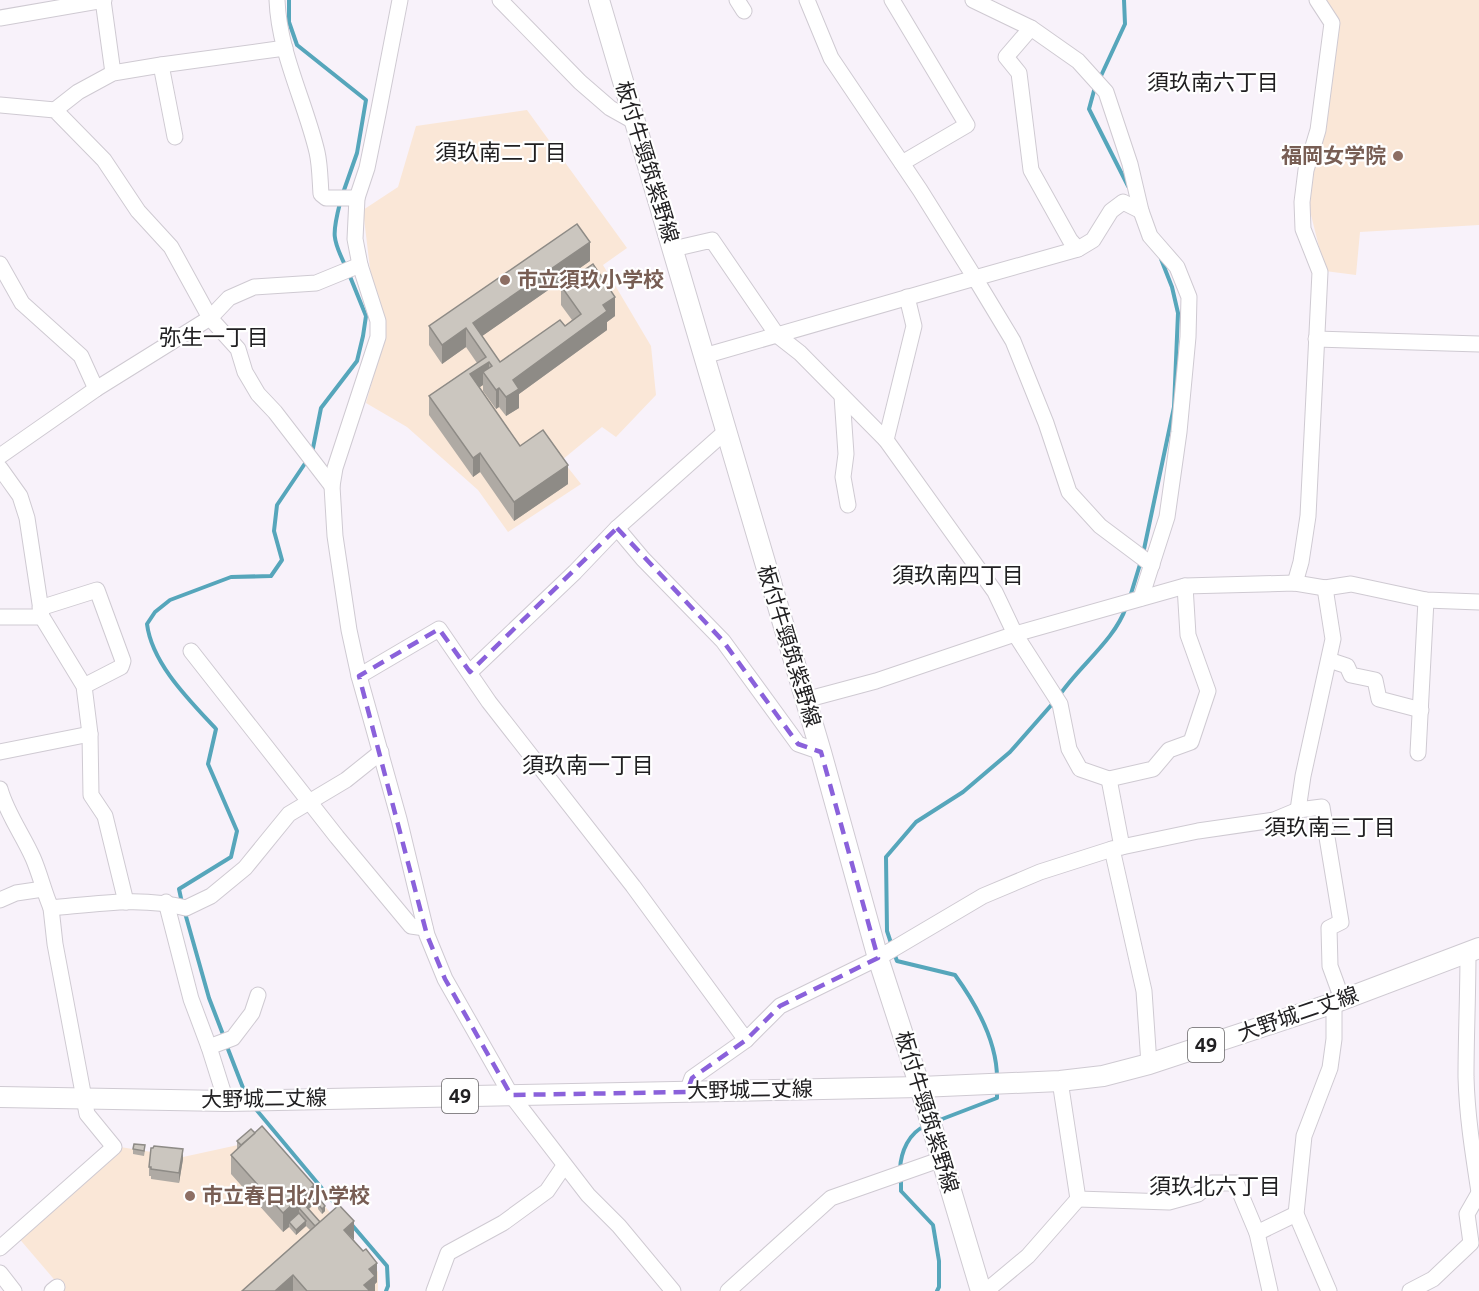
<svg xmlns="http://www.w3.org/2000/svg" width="1479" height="1291" font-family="Ubuntu,'Noto Sans JP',sans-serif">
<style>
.education{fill:#fae7d7}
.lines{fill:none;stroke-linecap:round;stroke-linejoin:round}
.stream{stroke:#56a6bb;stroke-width:4}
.minor-casing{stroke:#cfcad2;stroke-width:17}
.major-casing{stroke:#cfcad2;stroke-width:22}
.minor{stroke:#fff;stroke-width:15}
.major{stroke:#fff;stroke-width:20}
.wall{fill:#afaaa4}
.shaded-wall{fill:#8e8b86}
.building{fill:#cbc6bf;stroke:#8e8b86;stroke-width:1.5}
.marked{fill:none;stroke:#8a61db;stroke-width:4.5;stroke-dasharray:12 8;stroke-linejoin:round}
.education-dot{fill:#8d6e63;stroke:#fff;stroke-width:2}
.labels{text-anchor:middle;stroke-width:4.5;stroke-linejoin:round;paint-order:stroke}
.shield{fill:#fff;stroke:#646364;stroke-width:1.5}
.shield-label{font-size:20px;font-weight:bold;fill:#212022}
.education-label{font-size:21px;font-weight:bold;fill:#785e54;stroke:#fff;text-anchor:start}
.street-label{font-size:21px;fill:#212022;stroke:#fff}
.neighbourhood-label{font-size:22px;fill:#212022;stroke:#fff}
</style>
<rect width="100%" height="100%" fill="#f8f2fa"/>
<!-- education -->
<g class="education">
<polygon points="1322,0 1479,0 1479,225 1360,232 1356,275 1325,271 1310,211 1310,174 1335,22"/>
<polygon points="527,110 627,248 603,265 651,346 656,395 616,437 602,427 562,460 581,484 508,532 478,490 407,427 366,403 386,332 371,277 363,210 398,187 416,126"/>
<polygon points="238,1145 279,1153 353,1239 378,1272 378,1291 64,1291 17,1236 120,1147 183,1157"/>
</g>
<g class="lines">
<!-- stream -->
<g class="stream">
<polyline points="289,0 289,22 297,45 366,100 357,153 343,193"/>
<polyline points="1100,78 1125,24 1124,0"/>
<polyline points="1095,87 1089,109 1128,186"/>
<path d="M340,203C332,234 332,239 346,267"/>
<polyline points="312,453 321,408 357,361 363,336 366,316 349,274"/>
<polyline points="1143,554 1174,407 1178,313 1172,287 1161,259"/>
<polyline points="1130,597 1141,561"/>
<path d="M1059,696C1078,667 1115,640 1126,607"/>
<path d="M182,903L179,889L231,857L237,831L208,764L216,729C190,701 152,664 147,624L155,612L170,600L231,577L271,576L282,560L274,531L277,505L308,459"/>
<polyline points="185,913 209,998 224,1037"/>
<polyline points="892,946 887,931 886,857 916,822 963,792 1010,752 1054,702"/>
<path d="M894,953L897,961L955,975C976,1004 997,1041 997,1078"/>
<polyline points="226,1044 245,1093"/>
<polyline points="254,1107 340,1210"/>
<polyline points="937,1121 997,1098 997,1088"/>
<path d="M900,1169C901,1151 909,1133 925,1126"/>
<polyline points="901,1179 901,1191 933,1225 939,1261 939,1287 937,1291"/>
<polyline points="352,1225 387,1266 388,1286 386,1291"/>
</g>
<defs>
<g id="minor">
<polyline points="103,0 113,73"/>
<path d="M277,0C279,53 305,101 317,152C320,165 320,180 321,194L326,198H357L355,239L360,265L378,321V337L335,468L332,486L335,536L349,630L359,676L399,819L427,935L445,979L511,1095L588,1195L619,1226L673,1291"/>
<polyline points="500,0 580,82 610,108 635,122"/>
<polyline points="737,0 744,11"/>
<polyline points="807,0 831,58 920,190 975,278 1078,249 1093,240 1111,211 1123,202 1141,211"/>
<polyline points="892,0 967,125 902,163"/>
<polyline points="973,0 1031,28 1078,61 1106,92 1130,164 1141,211 1150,236 1177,267 1189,297 1188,337 1179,432 1167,517 1141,598"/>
<polyline points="0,18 104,0"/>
<polyline points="1031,28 1006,57 1019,73 1031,170 1070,240 1078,249"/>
<polyline points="161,65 175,137"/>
<polyline points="0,105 55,110 104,160 138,211 171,247 210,318 238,349 245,372 258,394 275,412 332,486"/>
<polyline points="55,110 78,92 113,73 161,65 285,48"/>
<polyline points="357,198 367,168 378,114 400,0"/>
<polyline points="673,249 712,240 777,335 800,353 886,440 995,592 1015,634 1060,704 1069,749 1080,769 1109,779"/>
<polyline points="0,264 22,303 81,356 96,389"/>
<polyline points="1316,339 1479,344"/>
<polyline points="704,356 975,278 1013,341 1046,423 1069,492 1100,526 1152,565"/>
<polyline points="842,396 846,454 843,477 848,505"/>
<polyline points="886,440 914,326 907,297"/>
<polyline points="0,456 96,389 210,318 229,298 254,287 316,283 360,265"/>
<polyline points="0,468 20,496 27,518 42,617 84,686 90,734 91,795 105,816 126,902"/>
<polyline points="617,528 726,431"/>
<polyline points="1295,583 1301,562 1308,516 1320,272 1303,229 1302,202 1306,170 1318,130 1332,23 1317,0"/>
<polyline points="40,608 97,590 123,661 121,667 84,686"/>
<polyline points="0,617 42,617"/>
<polyline points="191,651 337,837 411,926 425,928"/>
<polyline points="1329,660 1347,666 1351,675 1375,680 1379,699 1421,710"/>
<polyline points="470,672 575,572 617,528 643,559 723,641 798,744 821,752"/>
<polyline points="359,676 439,629 489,702 633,886 746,1040 780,1006 878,958 983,896 1040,872 1112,849 1198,831 1274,820 1298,810 1322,807 1341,922 1329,928 1330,966 1342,999"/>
<polyline points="805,700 876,681 1015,634 1185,586 1295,583 1325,588 1351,584 1426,600 1479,602"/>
<polyline points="0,752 90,734"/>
<polyline points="1418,753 1426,600"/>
<path d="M0,789C7,814 23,835 33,858C40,874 44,892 51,908C96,904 142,896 186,908L211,896L245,868L289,814L346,780L381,752"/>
<polyline points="1298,810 1303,776 1333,639 1325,588"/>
<polyline points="1122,847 1109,779 1153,769 1169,750 1191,742 1208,691 1188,635 1185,586"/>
<polyline points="1112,849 1144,991 1149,1064"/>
<polyline points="0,900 16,893 43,889"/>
<polyline points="166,902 191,999 209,1047 226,1101"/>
<path d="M1468,953C1468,994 1466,1036 1466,1077C1467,1116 1473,1153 1479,1192"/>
<polyline points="209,1047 233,1038 252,1013 258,995"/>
<polyline points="1060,1081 1078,1199 1169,1202 1198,1194 1211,1183 1236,1183 1257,1233 1296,1214"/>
<polyline points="687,1092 692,1078 746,1040"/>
<polyline points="1257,1233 1270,1291"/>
<polyline points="0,1248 114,1147 87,1114 55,944 51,908"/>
<polyline points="0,1273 14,1291"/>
<polyline points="52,1291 57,1287"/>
<polyline points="434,1291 448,1253 503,1223 547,1191 564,1166"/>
<polyline points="728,1291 831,1198 942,1159"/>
<polyline points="986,1291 1028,1256 1078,1199"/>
<polyline points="1329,1291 1296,1214 1304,1136 1330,1068 1334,1039 1334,1003"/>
<polyline points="1410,1291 1433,1279 1471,1243 1467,1214 1479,1193"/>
</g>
<g id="major">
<polyline points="599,0 821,752 878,958 920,1087 981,1291"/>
<polyline points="0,1097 226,1101 920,1087 1060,1081 1103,1076 1149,1064 1334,1003 1479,948"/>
</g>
</defs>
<!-- minor casing -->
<use href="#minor" class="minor-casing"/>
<!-- major casing -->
<use href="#major" class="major-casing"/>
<!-- minor -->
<use href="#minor" class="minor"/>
<!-- major -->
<use href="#major" class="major"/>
</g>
<!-- wall -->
<g class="wall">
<polygon points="590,261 482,336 500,362 565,326 572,320 561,305 561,286 615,316 607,322 607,330 519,394 519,408 506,416 499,407 496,409 483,391 483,385 479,387 520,446 568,484 514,521 480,472 473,477 429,415 429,396 477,363 466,347 442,364 429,345 429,326"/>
<polygon points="237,1141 314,1204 309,1209 320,1222 354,1240 377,1282 375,1284 375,1291 242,1291 310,1230 306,1226 296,1235 289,1227 283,1232 231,1174 231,1155 237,1149"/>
<polygon points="133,1149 145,1150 144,1156 133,1154"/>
<polygon points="183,1159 179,1183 151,1179 151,1176 149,1176 149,1167"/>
<polygon points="318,1204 325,1211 322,1214 318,1209"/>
</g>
<!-- shaded-wall -->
<g class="shaded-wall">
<polygon points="590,242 590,261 475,341 473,323"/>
<polygon points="615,297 615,316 607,322 607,330 519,394 519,408 506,416 506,397 513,380 603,305"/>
<polygon points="466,328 466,347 442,364 442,345"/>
<polygon points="489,362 489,380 483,372 483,385 470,394 470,374"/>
<polygon points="499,388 499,407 496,409 496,390"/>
<polygon points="480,453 480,472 473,477 473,458"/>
<polygon points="568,465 568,484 514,521 514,502"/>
<polygon points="183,1149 183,1159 179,1183 179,1173"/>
<polygon points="314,1185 314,1204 304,1213 299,1208 299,1218 289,1222 289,1227 283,1232 283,1213"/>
<polygon points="325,1206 325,1211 322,1214 322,1209"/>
<polygon points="306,1221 306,1226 296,1235 296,1230"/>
<polygon points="354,1221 354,1240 344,1230"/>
<polygon points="377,1263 377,1282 375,1284 375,1291 364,1291 364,1285 369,1269"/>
<polygon points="293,1275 293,1291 275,1291"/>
</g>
<!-- building -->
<g class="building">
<polygon points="577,224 590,242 473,323 500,362 560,320 565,326 581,314 561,286 593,264 615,297 603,305 607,311 513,380 519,389 506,397 499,388 496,390 483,372 492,366 489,362 470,374 520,446 543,430 568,465 514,502 480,453 473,458 429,396 486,357 466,328 442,345 429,326"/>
<polygon points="262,1126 314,1185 283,1213 231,1155"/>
<polygon points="251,1129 255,1133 241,1145 237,1141"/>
<polygon points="134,1144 145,1145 144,1151 133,1149"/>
<polygon points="154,1146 183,1149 179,1173 151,1169 151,1167 149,1167 151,1148 153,1148"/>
<polygon points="321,1201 325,1206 322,1209 318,1204"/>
<polygon points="304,1204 320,1222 315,1226 299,1208"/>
<polygon points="339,1205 354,1221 344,1230 363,1251 366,1249 377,1263 369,1269 375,1276 364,1285 370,1291 307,1291 293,1275 275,1291 242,1291"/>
<polygon points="299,1213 306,1221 296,1230 289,1222"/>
</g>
<!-- marked area -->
<path class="marked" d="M617,528L723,641L798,744L821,752L878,958L780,1006L746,1040L692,1078L687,1092L511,1095L445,979L427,935L359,676L439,629L470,672Z"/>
<!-- markers -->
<g class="education-dot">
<circle cx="1398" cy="156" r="6"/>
<circle cx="505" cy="280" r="6"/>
<circle cx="190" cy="1196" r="6"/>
</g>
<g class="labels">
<!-- shield labels -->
<g class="shield">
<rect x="1188" y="1028" width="36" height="34" rx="4.5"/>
<rect x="442" y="1079" width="36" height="34" rx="4.5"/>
</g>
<g class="shield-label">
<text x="1206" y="1052">49</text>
<text x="460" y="1103">49</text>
</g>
<!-- education labels -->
<g class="education-label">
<text x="1386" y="163" text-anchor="end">福岡女学院</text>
<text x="517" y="287">市立須玖小学校</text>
<text x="202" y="1203">市立春日北小学校</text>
</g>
<!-- street labels -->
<g class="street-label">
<text transform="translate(647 162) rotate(73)" y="7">板付牛頸筑紫野線</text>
<text transform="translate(789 646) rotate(73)" y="7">板付牛頸筑紫野線</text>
<text transform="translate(1298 1014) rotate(-19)" y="7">大野城二丈線</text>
<text transform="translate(750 1090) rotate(-1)" y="7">大野城二丈線</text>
<text transform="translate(264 1099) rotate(-1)" y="7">大野城二丈線</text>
<text transform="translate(927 1112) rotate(73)" y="7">板付牛頸筑紫野線</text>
</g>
<!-- neighbourhood labels -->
<g class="neighbourhood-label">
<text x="1213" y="90">須玖南六丁目</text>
<text x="501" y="160">須玖南二丁目</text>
<text x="214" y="345">弥生一丁目</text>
<text x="958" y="583">須玖南四丁目</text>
<text x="588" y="773">須玖南一丁目</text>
<text x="1330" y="835">須玖南三丁目</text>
<text x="1215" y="1194">須玖北六丁目</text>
</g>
</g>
</svg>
